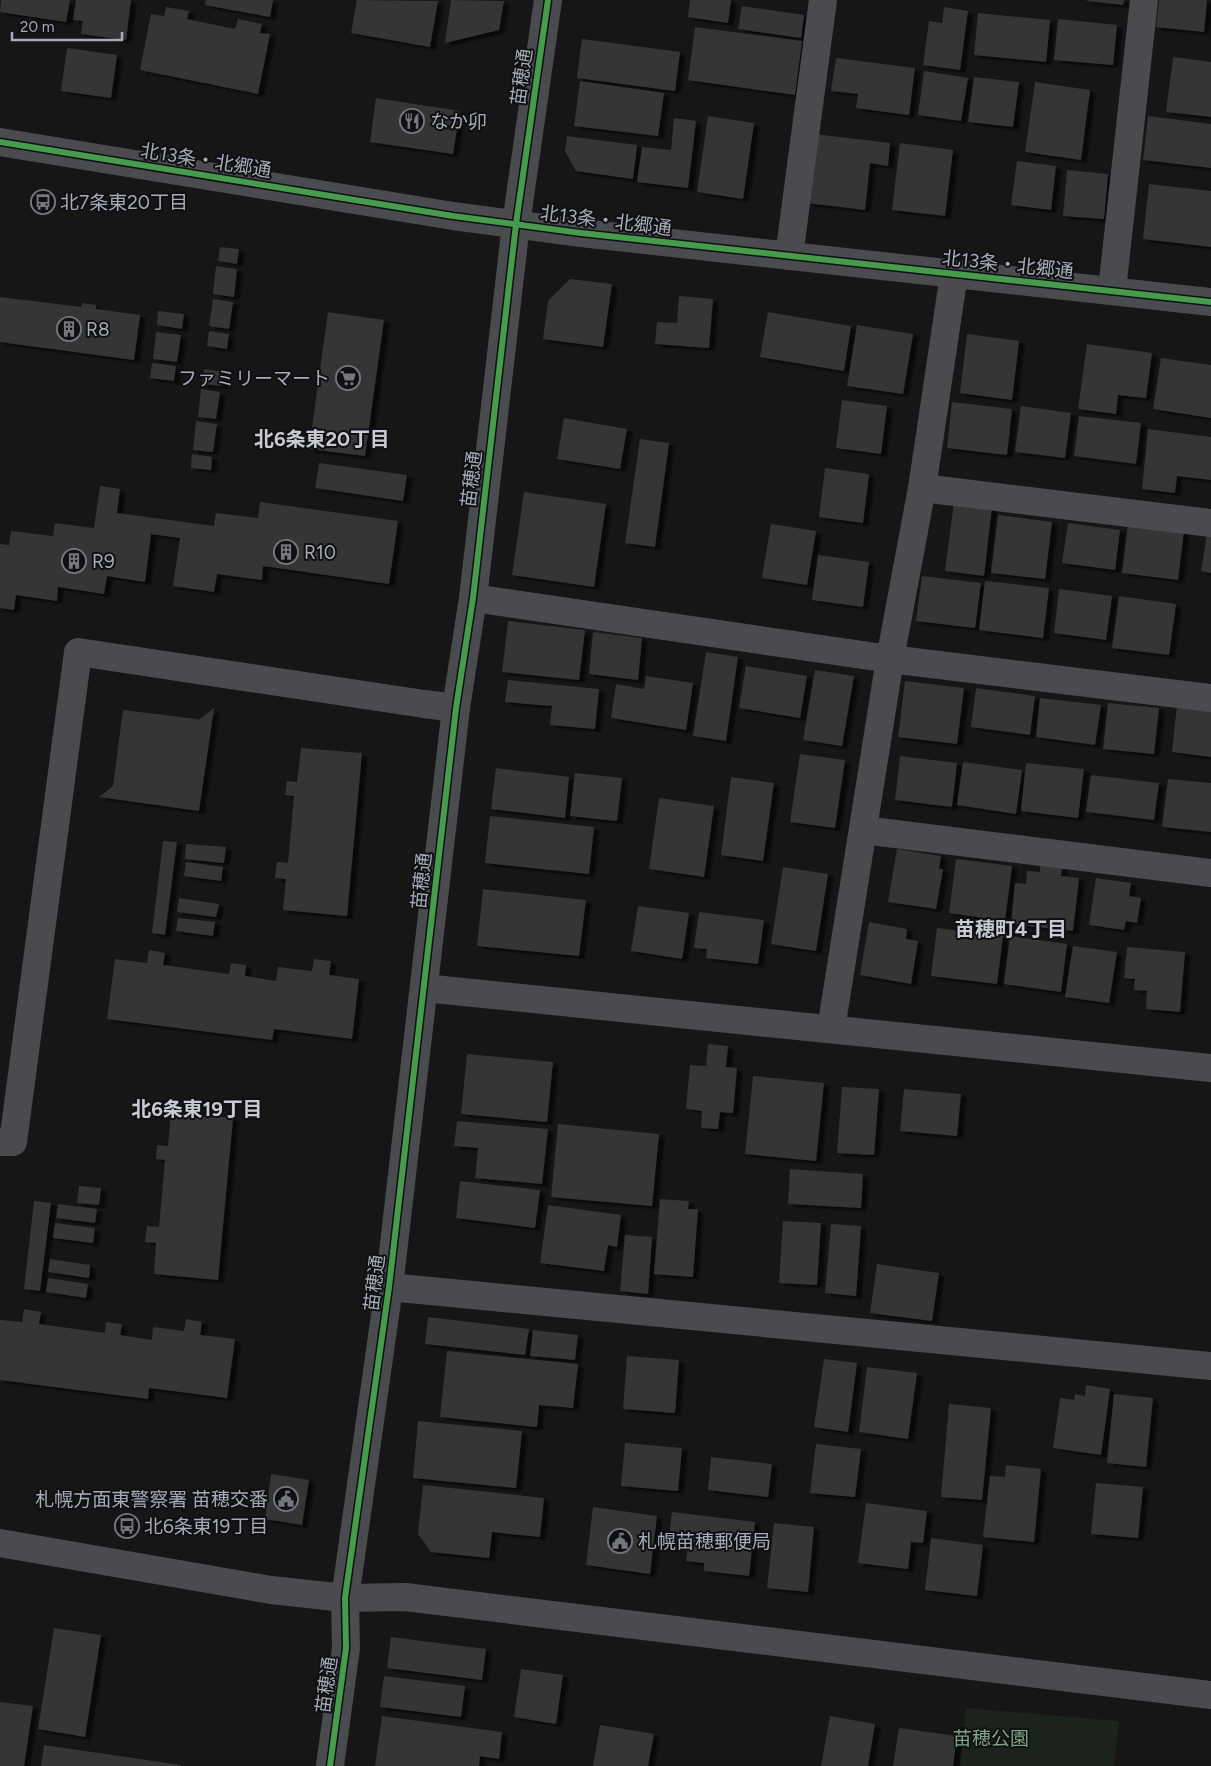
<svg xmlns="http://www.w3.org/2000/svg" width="1211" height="1766" font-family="Figtree,'Noto Sans JP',sans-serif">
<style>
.green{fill:#1c231d}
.building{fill:#343435;filter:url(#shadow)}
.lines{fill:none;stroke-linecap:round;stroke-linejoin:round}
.minor{stroke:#4a4b4f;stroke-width:28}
.cycleway-casing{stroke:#101012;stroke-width:9}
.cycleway{stroke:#469c4c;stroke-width:6}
.labels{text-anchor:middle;stroke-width:4;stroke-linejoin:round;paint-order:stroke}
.street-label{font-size:19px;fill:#a6abb8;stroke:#101012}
.poi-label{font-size:19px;fill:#a6abb8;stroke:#101012;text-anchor:start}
.park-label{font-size:19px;fill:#7da382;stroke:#101012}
.neighbourhood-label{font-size:20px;font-weight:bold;fill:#c8cad3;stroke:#101012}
</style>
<defs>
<filter id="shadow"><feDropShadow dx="5.5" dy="3" stdDeviation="1" flood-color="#0009"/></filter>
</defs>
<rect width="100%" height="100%" fill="#161616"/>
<!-- green -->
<polygon class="green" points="966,1708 1119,1721 1114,1766 960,1766"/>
<!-- building -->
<g class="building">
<polygon points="1,0 70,0 66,22 0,12"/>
<polygon points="76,0 131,0 126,40 81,34 83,21 73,20"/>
<polygon points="206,0 273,0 270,17 205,5"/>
<polygon points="357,0 438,1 430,47 351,33"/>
<polygon points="451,0 504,1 499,30 445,43"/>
<polygon points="690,0 731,0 728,23 688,17"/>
<polygon points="1087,0 1124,0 1123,5 1087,1"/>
<polygon points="1159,0 1207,0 1204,32 1156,27"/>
<polygon points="742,6 804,15 801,38 738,29"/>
<polygon points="166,7 189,11 187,19 235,29 238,19 262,24 260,33 270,34 258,94 140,70 151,14 164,16"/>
<polygon points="944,7 968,11 960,70 923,65 929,21 942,23"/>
<polygon points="978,13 1050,20 1046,62 974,55"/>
<polygon points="1058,19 1117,25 1113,65 1054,60"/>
<polygon points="695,27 802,41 795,95 688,80"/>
<polygon points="582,39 680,52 675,91 577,78"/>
<polygon points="67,48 117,55 111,98 61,91"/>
<polygon points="1173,57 1211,62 1211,117 1166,112"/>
<polygon points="836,58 915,68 909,115 856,108 858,94 831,91"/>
<polygon points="924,71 968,78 961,121 918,115"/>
<polygon points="974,77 1019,82 1013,127 968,122"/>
<polygon points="580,81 664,93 658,136 574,126"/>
<polygon points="1035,82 1090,90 1081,160 1025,152"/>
<polygon points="376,98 460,111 453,154 370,142"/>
<polygon points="708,116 754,123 743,199 697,192"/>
<polygon points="1148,116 1211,124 1211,168 1143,160"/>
<polygon points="674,118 696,121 688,188 637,182 642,147 671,150"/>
<polygon points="815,134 890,143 888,166 870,163 865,210 807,203"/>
<polygon points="567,136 637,145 633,179 576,171 565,151"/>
<polygon points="900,143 953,150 945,216 892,210"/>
<polygon points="1017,161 1056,166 1051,210 1011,205"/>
<polygon points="1067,170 1108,174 1104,219 1063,216"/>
<polygon points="1149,184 1211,191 1211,247 1143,239"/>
<polygon points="220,247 239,249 237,264 218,261"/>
<polygon points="216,266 237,269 234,297 213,294"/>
<polygon points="570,279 612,284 603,347 543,339 548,301"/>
<polygon points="679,296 713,299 709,348 655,344 657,322 677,323"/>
<polygon points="0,297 81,307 82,303 96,305 96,309 140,315 134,360 0,342"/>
<polygon points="213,299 233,302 229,329 209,326"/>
<polygon points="158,311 184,314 182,329 157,325"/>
<polygon points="328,312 384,320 365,456 309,449"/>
<polygon points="768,312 851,326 844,371 760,357"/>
<polygon points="857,325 913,334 903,394 847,386"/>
<polygon points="209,331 229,334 227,349 207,346"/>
<polygon points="156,332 181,335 177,362 153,359"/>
<polygon points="967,334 1019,341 1012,400 960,393"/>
<polygon points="1087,344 1152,353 1146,398 1118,395 1116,414 1078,409"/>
<polygon points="1161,358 1211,365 1211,418 1153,409"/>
<polygon points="152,363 176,366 174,381 150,378"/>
<polygon points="204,369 224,372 222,386 202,384"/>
<polygon points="201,389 220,392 216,419 198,417"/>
<polygon points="842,400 887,406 881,454 836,448"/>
<polygon points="952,402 1012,409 1007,455 947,448"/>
<polygon points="1021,406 1071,413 1065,458 1015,452"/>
<polygon points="1079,416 1141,423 1136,464 1074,456"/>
<polygon points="564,418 627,429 620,469 557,459"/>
<polygon points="196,421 217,424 213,452 193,450"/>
<polygon points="1148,429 1211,437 1211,480 1177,476 1175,493 1142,489"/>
<polygon points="640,439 669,443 655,547 625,543"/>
<polygon points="192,454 212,457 211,470 191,468"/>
<polygon points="319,463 407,475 403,501 315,488"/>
<polygon points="825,468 869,474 863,523 819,517"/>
<polygon points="100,486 120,489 117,513 214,526 216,513 258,518 260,502 398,521 389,584 263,566 262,580 217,574 214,592 173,586 180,538 151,534 145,582 107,576 104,594 58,587 57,601 16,595 14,610 0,608 0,544 9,545 11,531 53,536 55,523 94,528"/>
<polygon points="524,492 606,504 594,587 512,575"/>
<polygon points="954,502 992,507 984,576 945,571"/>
<polygon points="998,515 1052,522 1045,579 991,573"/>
<polygon points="1068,523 1120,530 1115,570 1062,563"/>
<polygon points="771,524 816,531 807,585 762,578"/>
<polygon points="1128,525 1184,531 1178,580 1122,573"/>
<polygon points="1207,533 1211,534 1211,573 1201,571"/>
<polygon points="818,555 869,562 863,607 812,600"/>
<polygon points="922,576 981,583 975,628 916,621"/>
<polygon points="985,581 1049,588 1043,638 979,630"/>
<polygon points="1059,589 1112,596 1106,640 1054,633"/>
<polygon points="1119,596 1176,604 1169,655 1112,648"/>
<polygon points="508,621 585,630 579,680 502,672"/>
<polygon points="593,632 642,638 638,680 589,674"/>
<polygon points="706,652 738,657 726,741 693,736"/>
<polygon points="746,666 807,676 800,718 739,708"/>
<polygon points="815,670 854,676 842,746 803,740"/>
<polygon points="646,676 693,683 686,730 611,718 616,684 644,689"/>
<polygon points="508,680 599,689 595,729 550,725 552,706 505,702"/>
<polygon points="905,681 964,688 957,744 898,737"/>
<polygon points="976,688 1035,696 1030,735 971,727"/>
<polygon points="1040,698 1101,705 1095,745 1036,737"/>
<polygon points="1108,703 1159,708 1154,754 1103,749"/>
<polygon points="1177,705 1211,709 1211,757 1172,752"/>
<polygon points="214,708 199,811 99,797 113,786 123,710 197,719 197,721"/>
<polygon points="301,748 362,753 347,916 283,910 286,879 275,878 277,862 288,863 294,796 285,795 287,781 297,782"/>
<polygon points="800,754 845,760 835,828 790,822"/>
<polygon points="900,756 957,763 952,807 895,800"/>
<polygon points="963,762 1022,770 1016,814 957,805"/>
<polygon points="1026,763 1084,769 1078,818 1021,811"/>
<polygon points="496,768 569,777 565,818 491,809"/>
<polygon points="575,773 622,778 617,821 570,816"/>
<polygon points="1091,775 1159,783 1154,820 1086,812"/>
<polygon points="731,777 774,783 763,861 721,855"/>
<polygon points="1168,779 1211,783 1211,832 1162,827"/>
<polygon points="659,798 714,806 704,877 649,869"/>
<polygon points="490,816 594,827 589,874 485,863"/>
<polygon points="163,841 177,842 165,935 152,933"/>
<polygon points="186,844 226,847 224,863 185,859"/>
<polygon points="897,849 941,856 939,869 943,869 936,909 888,902"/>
<polygon points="956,859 1012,866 1005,921 949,913"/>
<polygon points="186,862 223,867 221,881 184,876"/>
<polygon points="1040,866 1062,868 1061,876 1079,878 1073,931 1011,924 1015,883 1026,884 1027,871 1040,872"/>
<polygon points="783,867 828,874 816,951 771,944"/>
<polygon points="1096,878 1131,883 1129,896 1141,898 1137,923 1126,921 1124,930 1089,925"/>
<polygon points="483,889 586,900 579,956 477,946"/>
<polygon points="179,898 219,904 216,917 177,912"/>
<polygon points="638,906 689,913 682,959 631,951"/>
<polygon points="699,912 764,920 758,964 706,958 707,949 694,948"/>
<polygon points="178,918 215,922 213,936 176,931"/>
<polygon points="869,922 907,929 906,939 918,941 911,984 860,975"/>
<polygon points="937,928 1003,936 997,984 931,976"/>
<polygon points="1010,936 1067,944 1061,992 1004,984"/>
<polygon points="1073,946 1117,952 1109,1003 1065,997"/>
<polygon points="1127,947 1185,952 1180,1012 1146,1009 1147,991 1134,990 1135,979 1124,978"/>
<polygon points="149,950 165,953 163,965 229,974 231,963 246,965 245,976 276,981 278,967 312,971 314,959 331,961 329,975 359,979 352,1039 274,1029 272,1040 107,1019 115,959 147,963"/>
<polygon points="708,1044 728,1046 726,1067 737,1068 733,1113 720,1112 718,1129 701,1128 702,1111 686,1109 690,1065 706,1066"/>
<polygon points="467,1054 553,1062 547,1122 461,1114"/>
<polygon points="753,1076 824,1083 816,1161 745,1154"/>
<polygon points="842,1087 879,1089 874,1155 837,1153"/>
<polygon points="904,1089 961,1094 957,1136 900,1131"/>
<polygon points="171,1112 233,1118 218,1280 154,1274 156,1243 145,1242 147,1226 159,1227 165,1160 156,1159 157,1145 168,1146"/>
<polygon points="457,1121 548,1129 542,1184 475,1178 478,1148 454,1146"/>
<polygon points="558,1124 659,1134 652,1206 551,1197"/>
<polygon points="790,1169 863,1174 861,1208 788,1204"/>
<polygon points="460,1181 540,1190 535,1228 456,1218"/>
<polygon points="79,1186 101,1188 99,1205 77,1203"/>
<polygon points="660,1199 689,1201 688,1209 698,1209 693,1277 654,1274"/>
<polygon points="34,1201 51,1203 40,1291 24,1289"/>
<polygon points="58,1204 97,1209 95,1223 56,1218"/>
<polygon points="548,1205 621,1215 617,1247 608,1245 604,1271 540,1263"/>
<polygon points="783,1221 821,1223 817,1285 779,1283"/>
<polygon points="55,1223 95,1228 93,1243 53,1238"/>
<polygon points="831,1224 861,1226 856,1296 825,1293"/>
<polygon points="625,1235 652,1237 648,1294 620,1291"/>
<polygon points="50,1259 90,1265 89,1278 48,1272"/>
<polygon points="877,1264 939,1273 932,1321 870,1313"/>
<polygon points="48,1278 88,1284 86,1298 46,1292"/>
<polygon points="24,1309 41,1312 39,1324 105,1333 106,1322 122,1324 120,1335 152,1340 153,1327 184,1331 186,1319 202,1322 200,1335 235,1339 227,1398 149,1388 148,1399 0,1380 0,1320 22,1322"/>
<polygon points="428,1317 529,1329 525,1355 425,1344"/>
<polygon points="533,1330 578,1335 575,1360 530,1356"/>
<polygon points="447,1351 578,1364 573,1408 539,1405 537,1427 440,1417"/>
<polygon points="627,1356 679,1360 675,1413 623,1409"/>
<polygon points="824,1359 857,1363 848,1432 814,1427"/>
<polygon points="867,1367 917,1373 908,1439 859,1432"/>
<polygon points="1086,1385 1110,1389 1101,1455 1053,1448 1060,1398 1074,1400 1075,1394 1085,1396"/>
<polygon points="1114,1394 1153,1398 1146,1467 1107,1463"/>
<polygon points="949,1404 991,1408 982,1500 941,1497"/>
<polygon points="418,1421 522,1431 516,1488 413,1478"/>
<polygon points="625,1443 682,1448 678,1491 621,1486"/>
<polygon points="816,1444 861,1449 855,1497 810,1493"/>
<polygon points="711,1457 772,1464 768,1497 708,1490"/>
<polygon points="1006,1465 1041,1469 1034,1542 983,1537 990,1476 1005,1477"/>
<polygon points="271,1474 309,1480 302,1525 265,1519"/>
<polygon points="1096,1483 1143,1487 1138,1538 1091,1534"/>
<polygon points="423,1485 544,1498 540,1537 492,1532 489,1558 431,1552 418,1534"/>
<polygon points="866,1503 927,1511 923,1543 911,1542 908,1569 858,1563"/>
<polygon points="593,1507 657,1516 650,1574 586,1565"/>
<polygon points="672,1512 755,1522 749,1576 704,1571 704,1563 686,1561 688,1548 668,1546"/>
<polygon points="774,1523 814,1527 808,1592 767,1588"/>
<polygon points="931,1538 983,1545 977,1596 925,1590"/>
<polygon points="54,1628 101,1635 85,1737 38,1729"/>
<polygon points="391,1637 486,1649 482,1680 387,1668"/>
<polygon points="521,1669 563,1675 556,1724 514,1717"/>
<polygon points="384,1676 465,1686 461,1717 380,1707"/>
<polygon points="0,1702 33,1706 24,1766 0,1766"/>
<polygon points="382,1716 502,1732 499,1759 480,1756 479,1766 375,1766"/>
<polygon points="830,1716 875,1724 868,1766 821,1766"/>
<polygon points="600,1725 654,1734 648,1766 593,1766"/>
<polygon points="899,1728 957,1736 953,1766 893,1766"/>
<polygon points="44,1745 181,1765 181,1766 41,1766"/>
</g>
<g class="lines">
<!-- minor -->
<g class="minor">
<polyline points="0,142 453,216 581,233 1211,302"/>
<polyline points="789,256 823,0"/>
<polyline points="1112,290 1144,0"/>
<polyline points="922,488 1211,523"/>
<polyline points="473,598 890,659 1211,698"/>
<polyline points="863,830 1211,873"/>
<polyline points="424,988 1211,1068"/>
<polyline points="831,1029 890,659 922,488 954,274"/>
<polyline points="0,1142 13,1142 78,652 424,704 456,708"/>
<polyline points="389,1287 1211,1366"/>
<polyline points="0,1543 271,1590 345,1598 405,1597 1211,1695"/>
<polyline points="330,1766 346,1648 345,1598 389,1287 456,708 473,598 516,224 548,0"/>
</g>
<defs>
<g id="cycleway">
<polyline points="0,142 453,216 581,233 1211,302"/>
<polyline points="330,1766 346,1648 345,1598 389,1287 456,708 473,598 516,224 548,0"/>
</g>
</defs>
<!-- cycleway casing -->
<use href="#cycleway" class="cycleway-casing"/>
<!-- cycleway -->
<use href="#cycleway" class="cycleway"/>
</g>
<!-- icons -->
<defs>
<symbol id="restaurant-ring" viewBox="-11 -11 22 22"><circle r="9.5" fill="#101012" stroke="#74777f" stroke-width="1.5"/><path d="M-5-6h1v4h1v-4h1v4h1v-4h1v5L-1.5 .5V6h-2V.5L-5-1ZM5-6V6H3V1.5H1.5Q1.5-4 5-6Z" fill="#74777f"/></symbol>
<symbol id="bus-ring" viewBox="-11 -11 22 22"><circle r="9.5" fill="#101012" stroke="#74777f" stroke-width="1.5"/><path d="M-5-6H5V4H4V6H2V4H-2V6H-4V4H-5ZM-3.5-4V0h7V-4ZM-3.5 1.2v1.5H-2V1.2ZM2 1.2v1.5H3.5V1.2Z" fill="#74777f"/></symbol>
<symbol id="building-ring" viewBox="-11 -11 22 22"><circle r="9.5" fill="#101012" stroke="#74777f" stroke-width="1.5"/><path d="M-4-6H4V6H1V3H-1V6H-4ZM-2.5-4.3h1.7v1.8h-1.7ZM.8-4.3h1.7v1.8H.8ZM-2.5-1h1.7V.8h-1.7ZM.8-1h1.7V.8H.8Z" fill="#74777f"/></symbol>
<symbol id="supermarket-ring" viewBox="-11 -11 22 22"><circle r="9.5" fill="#101012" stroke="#74777f" stroke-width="1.5"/><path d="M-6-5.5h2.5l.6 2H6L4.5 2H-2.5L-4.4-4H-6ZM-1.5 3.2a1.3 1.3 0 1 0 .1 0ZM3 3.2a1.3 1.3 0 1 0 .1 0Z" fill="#74777f"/></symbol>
<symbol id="civic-ring" viewBox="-11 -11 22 22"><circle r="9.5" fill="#101012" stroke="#74777f" stroke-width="1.5"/><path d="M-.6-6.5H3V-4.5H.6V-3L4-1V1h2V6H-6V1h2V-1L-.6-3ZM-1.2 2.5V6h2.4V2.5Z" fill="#74777f"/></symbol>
</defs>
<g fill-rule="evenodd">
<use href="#restaurant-ring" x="398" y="107" width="28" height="28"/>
<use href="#bus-ring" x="29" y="188" width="28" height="28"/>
<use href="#building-ring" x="55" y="315" width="28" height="28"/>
<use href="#supermarket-ring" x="334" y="364" width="28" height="28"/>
<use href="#building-ring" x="272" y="538" width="28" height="28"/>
<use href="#building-ring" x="60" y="547" width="28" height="28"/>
<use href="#civic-ring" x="272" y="1485" width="28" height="28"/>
<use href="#bus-ring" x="113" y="1512" width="28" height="28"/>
<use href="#civic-ring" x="606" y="1527" width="28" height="28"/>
</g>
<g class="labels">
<!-- street labels -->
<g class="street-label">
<text transform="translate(521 77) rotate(-82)" y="7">苗穂通</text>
<text transform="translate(206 160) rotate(9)" y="7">北13条・北郷通</text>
<text transform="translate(606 220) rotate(7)" y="7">北13条・北郷通</text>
<text transform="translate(1008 264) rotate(6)" y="7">北13条・北郷通</text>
<text transform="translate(471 479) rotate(-83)" y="7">苗穂通</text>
<text transform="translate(421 881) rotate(-84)" y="7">苗穂通</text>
<text transform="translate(374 1283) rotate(-83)" y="7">苗穂通</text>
<text transform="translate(326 1685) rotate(-82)" y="7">苗穂通</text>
</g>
<!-- poi labels -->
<g class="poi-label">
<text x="430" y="128">なか卯</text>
<text x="60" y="209">北7条東20丁目</text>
<text x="86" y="336">R8</text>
<text x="330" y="385" text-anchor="end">ファミリーマート</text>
<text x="304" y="559">R10</text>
<text x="92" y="568">R9</text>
<text x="268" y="1506" text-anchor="end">札幌方面東警察署 苗穂交番</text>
<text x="144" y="1533">北6条東19丁目</text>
<text x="638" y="1548">札幌苗穂郵便局</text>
</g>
<!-- park labels -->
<g class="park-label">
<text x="991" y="1745">苗穂公園</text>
</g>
<!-- neighbourhood labels -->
<g class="neighbourhood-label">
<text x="322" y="446">北6条東20丁目</text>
<text x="1011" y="936">苗穂町4丁目</text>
<text x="197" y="1116">北6条東19丁目</text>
</g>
</g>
<!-- scale -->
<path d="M12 32v8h110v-8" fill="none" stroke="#a6abb8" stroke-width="2.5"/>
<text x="20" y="32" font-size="15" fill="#a6abb8" stroke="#101012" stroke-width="4" paint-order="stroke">20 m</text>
</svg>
